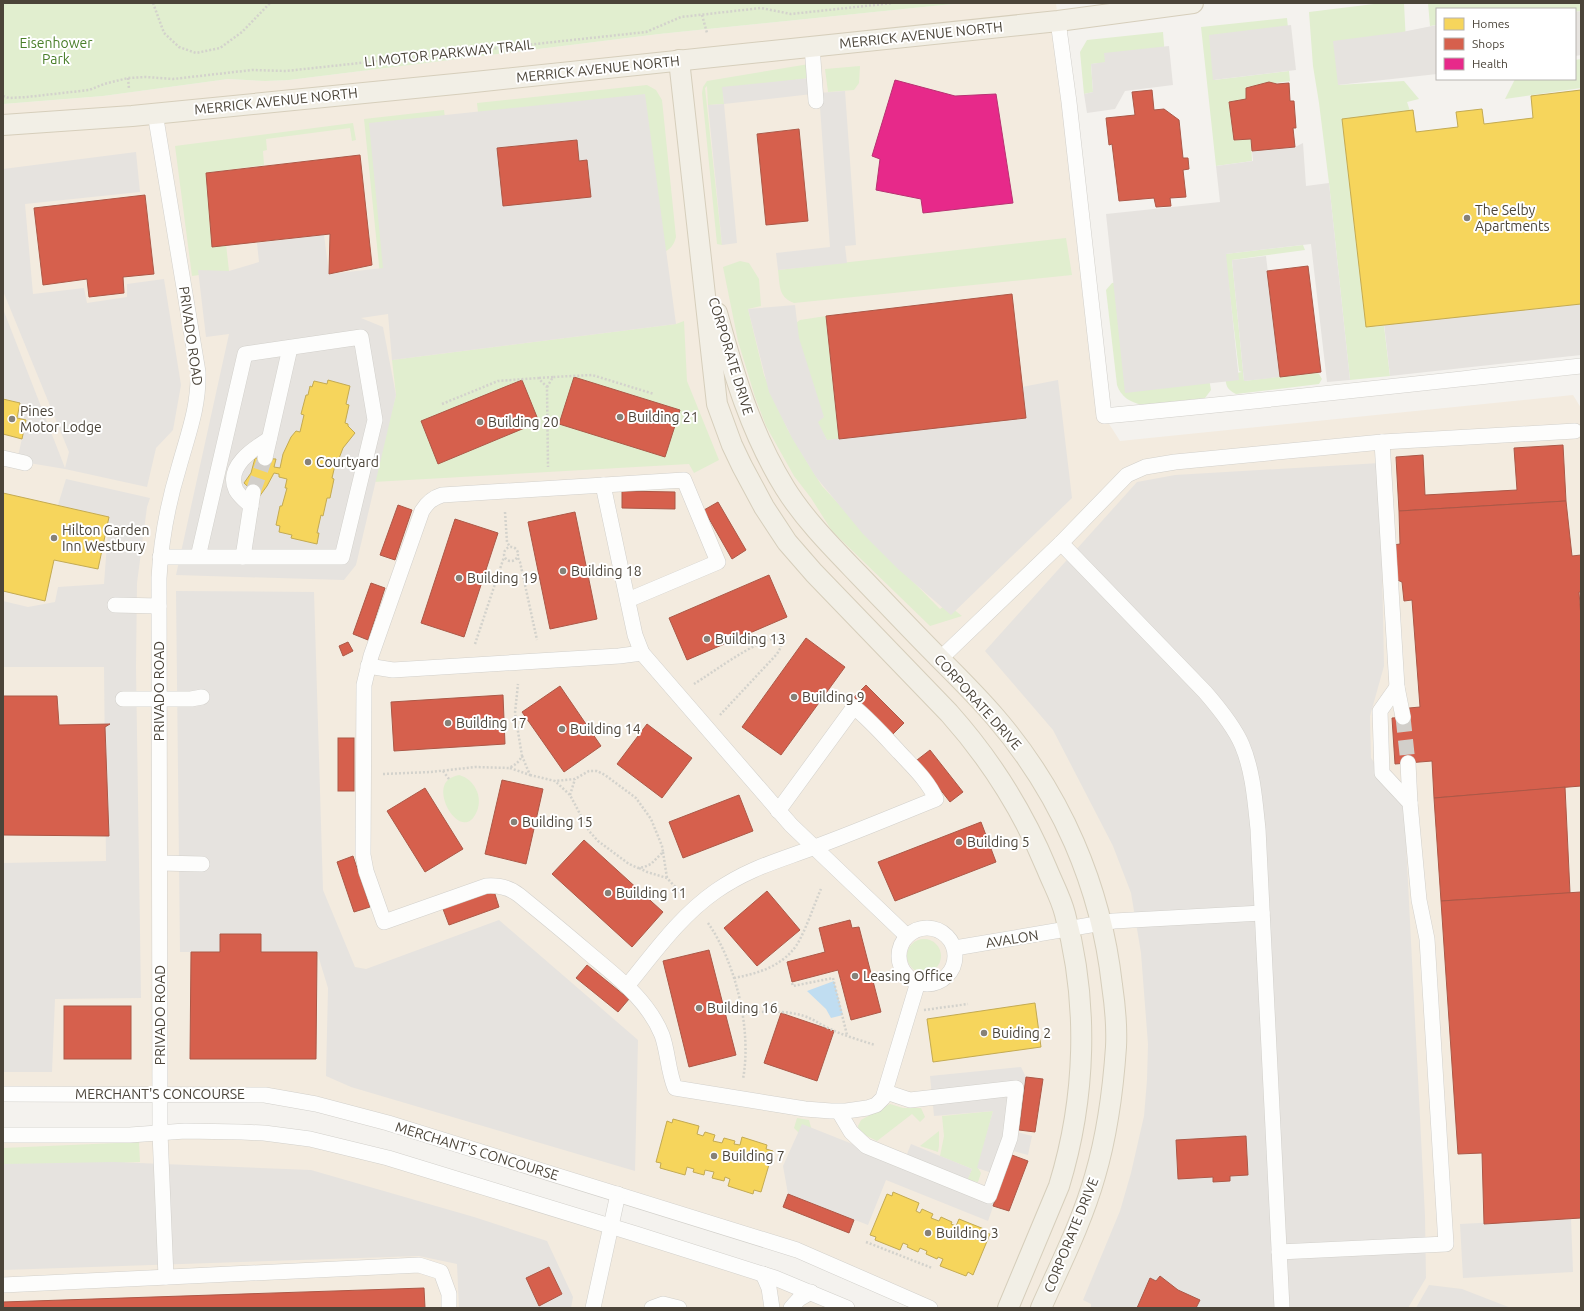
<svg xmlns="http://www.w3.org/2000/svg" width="1584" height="1311" font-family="Ubuntu,sans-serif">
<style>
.commercial{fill:#f3ebdf}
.green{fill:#e1eecf}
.parking{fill:#e6e3df}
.water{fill:#c0ddf1}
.homes{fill:#f6d55c;stroke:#c3aa52}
.shops{fill:#d6604d;stroke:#ac5847}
.health{fill:#e7298a;stroke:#b83172}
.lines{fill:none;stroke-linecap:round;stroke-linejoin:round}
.minor-tunnel{stroke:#d2cfca;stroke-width:15;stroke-dasharray:15 8;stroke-linecap:butt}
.minor-casing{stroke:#d2d0cb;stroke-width:16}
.major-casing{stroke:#d6cebb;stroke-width:22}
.path{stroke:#d3d2cc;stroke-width:2.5;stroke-dasharray:2 2;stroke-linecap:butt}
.minor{stroke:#fdfdfc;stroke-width:15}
.major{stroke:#f2efe6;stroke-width:20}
.poi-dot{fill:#868178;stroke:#fff;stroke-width:1.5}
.labels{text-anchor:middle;stroke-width:4;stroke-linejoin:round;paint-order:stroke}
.street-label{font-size:14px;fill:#4b4439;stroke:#fff}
.park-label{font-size:14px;fill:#4a7f2a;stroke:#fff}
.poi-label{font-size:14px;fill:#4b4439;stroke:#fff;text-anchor:start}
</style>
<rect width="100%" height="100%" fill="#f4f2ee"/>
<!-- commercial -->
<g class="commercial">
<polygon points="962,3 1056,3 1104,416 1120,441 1573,395 1581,408 1581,1308 930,1308 823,1260 299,1101 3,1094 3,104 103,96 228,79 265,81 289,80 659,34"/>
<polygon points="3,1135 310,1139 847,1308 3,1308"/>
</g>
<!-- green -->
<g class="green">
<polygon points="3,3 962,3 659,34 289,80 265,81 228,79 103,96 3,104"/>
<polygon points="1382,3 1404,3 1406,43 1338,85 1404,81 1419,99 1407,102 1410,111 1342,119 1366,327 1384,326 1390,376 1350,380 1329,183 1319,103 1313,66 1309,12"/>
<polygon points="1428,3 1581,3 1581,11 1575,12 1575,9 1437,9 1437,25 1430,26"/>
<polygon points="1287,18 1289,38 1214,80 1289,71 1290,81 1246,87 1246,99 1229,102 1234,140 1251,139 1252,161 1216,166 1201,27"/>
<polygon points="1163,32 1165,57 1091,64 1093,92 1084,94 1080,52 1087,40"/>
<polygon points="1581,59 1581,88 1505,99 1515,79 1575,79 1575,60"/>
<polygon points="809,64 810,78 723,89 724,104 708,105 707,86 705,88 722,245 717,244 702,93 703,87 707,81"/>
<polygon points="860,66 859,83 854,90 828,92 825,69"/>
<path d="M647,85L656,90L662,100L676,237C674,245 670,250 662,253L480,131L477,103Z"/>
<polygon points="444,110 447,134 387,284 381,285 364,119"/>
<polygon points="353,123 356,140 352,141 350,128 266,139 267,150 263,151 264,165 206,173 215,245 226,244 229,271 192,276 175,146"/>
<path d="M1066,238L1072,275L794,303C778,297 780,285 778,270Z"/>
<path d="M1303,245L1305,250L1232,260L1244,381L1315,372L1319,374L1322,379L1319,384L1236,394C1226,389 1226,385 1225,375L1242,372L1239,371L1225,254Z"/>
<polygon points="740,261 749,263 759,279 761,306 748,309 764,375 787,428 807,462 822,486 876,544 940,609 947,604 962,616 930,626 832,531 811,498 794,476 766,426 755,397 738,341 723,267"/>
<path d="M1122,282L1208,373L1211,390L1205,398L1142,405C1130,402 1121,397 1117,385L1106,290L1112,283Z"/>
<polygon points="826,316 839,439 827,440 816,423 791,327 800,320"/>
<polygon points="684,321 687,381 719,460 694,473 689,464 373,482 396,395 392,360 676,324"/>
<path d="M459,775C474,779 483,796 477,811C464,843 434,799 446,782C449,778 454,776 459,775Z"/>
<circle cx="924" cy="956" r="17"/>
<polygon points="890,1104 903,1108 921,1108 925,1117 920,1122 912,1114 877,1141 859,1132 858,1126 861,1120"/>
<polygon points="993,1111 978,1168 981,1173 978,1182 967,1180 972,1169 940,1156 944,1136 942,1116"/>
<polygon points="797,1118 809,1120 812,1131 799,1133 794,1128"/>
<polygon points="939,1131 939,1146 938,1152 920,1146"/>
<polygon points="139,1142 140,1162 3,1168 3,1148"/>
</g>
<!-- parking -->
<g class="parking">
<polygon points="1581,11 1581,55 1575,56 1575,12"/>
<polygon points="1291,25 1296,70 1213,80 1209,35"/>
<polygon points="1437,25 1437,74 1338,85 1333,41 1402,32"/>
<polygon points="1169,46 1173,85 1125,91 1115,109 1087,113 1084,94 1093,92 1091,64 1105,62 1104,53"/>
<polygon points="810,78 812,94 724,104 737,243 722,245 708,105 724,104 722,87"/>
<polygon points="845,91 856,245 845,246 847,263 778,270 776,253 830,247 819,93"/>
<polygon points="645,94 676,324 392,360 388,314 361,318 383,327 396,395 356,565 344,580 176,575 229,334 206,337 198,270 229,271 259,262 257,243 324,235 329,274 383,268 369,123"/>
<polygon points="1303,143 1306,186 1329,183 1350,380 1327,382 1311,244 1226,254 1239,380 1125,393 1106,214 1220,202 1216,166 1253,161 1252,151 1295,147"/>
<polygon points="136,152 140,192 25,204 33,294 84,288 87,303 127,297 127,284 164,279 181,385 173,430 156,448 147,487 65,469 17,461 26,420 17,418 20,403 3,398 3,309 65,468 69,452 3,291 3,169"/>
<polygon points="1266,256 1280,377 1244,381 1232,260"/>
<polygon points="1581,304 1581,355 1390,376 1384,324"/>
<polygon points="795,305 799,338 824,417 818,422 827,440 1025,418 1022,387 1058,380 1072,498 951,615 898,569 863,534 816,477 792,438 769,392 748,309"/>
<polygon points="1380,463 1384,666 1370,716 1371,758 1404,804 1425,1216 1426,1278 1408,1308 1091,1308 1091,1304 1083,1300 1120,1211 1131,1173 1144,1116 1147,1080 1148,1044 1141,953 1131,893 1113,846 1053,730 985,651 1137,482 1175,475"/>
<polygon points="66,479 150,498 147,507 137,583 136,667 141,998 55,999 52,1072 3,1072 3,863 106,861 104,667 3,667 3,601 28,607 55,602 58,587 104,584 109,517 58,505"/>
<polygon points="176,591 314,592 323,890 355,967 366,969 499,920 638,1040 635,1171 351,1087 326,1076 328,988 317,952 180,952"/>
<polygon points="1021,1067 1026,1077 1017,1132 1032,1136 1028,1155 1013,1151 1001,1176 977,1168 993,1111 934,1116 930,1076"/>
<polygon points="802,1124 903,1164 911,1144 972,1169 964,1188 995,1201 988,1221 886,1180 868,1225 788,1194 783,1166"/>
<polygon points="114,1162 311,1170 474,1217 547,1241 573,1297 571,1308 459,1308 457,1264 419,1256 3,1270 3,1164"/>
<polygon points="1571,1218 1573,1272 1463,1278 1460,1224"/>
<polygon points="1429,1285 1462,1289 1511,1308 1416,1308"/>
</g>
<!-- water -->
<polygon class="water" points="834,981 843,1015 831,1018 826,1009 807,991"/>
<!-- homes -->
<g class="homes">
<polygon points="1581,90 1581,304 1366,327 1342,119 1413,110 1416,132 1458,127 1456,112 1482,109 1484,124 1533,118 1531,96"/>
<polygon points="328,380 350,386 346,404 349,405 345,423 348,424 348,426 355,433 343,448 338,461 336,461 332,478 334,479 330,498 327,498 323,516 321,515 317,533 319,533 317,544 291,538 292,535 279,532 280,526 276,525 280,506 282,506 287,488 285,488 287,479 279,477 279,474 274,473 267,486 259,497 244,483 251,473 255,458 276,459 274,467 280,468 283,454 291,437 296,431 300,432 304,415 301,414 306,395 308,395 310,386 312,387 314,381 327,384"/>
<polygon points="3,399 20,403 17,418 26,420 22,439 3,434"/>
<polygon points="3,493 109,517 98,569 54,560 45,601 3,591"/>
<polygon points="1035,1003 1041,1047 933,1062 927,1019"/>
<polygon points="673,1119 699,1126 697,1134 703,1136 705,1132 715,1135 713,1141 722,1143 724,1138 735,1141 734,1144 740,1145 742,1137 767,1145 766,1149 773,1151 761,1192 754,1190 753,1194 728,1186 730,1179 725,1177 724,1181 712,1178 714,1172 705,1170 704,1175 693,1172 694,1169 687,1167 685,1175 660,1168 661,1163 656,1162 667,1121 672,1123"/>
<polygon points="893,1192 919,1203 916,1211 920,1213 922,1209 933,1214 931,1218 939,1221 941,1217 952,1222 951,1224 956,1226 959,1219 984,1229 983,1232 990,1234 973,1275 968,1272 966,1276 940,1266 943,1259 938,1257 937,1259 926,1254 927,1251 920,1248 918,1252 907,1247 908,1245 903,1243 900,1250 875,1240 876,1237 870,1235 887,1194 892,1196"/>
</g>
<!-- shops -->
<g class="shops">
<polygon points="1269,82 1277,84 1289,83 1290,101 1294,101 1296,128 1293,128 1295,147 1252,151 1251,139 1234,140 1229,102 1246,99 1246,88"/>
<polygon points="1152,90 1154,110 1164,109 1179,120 1183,158 1188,158 1189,169 1183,170 1186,197 1170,198 1171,206 1156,207 1154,198 1119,201 1112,144 1109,145 1106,118 1135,115 1132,92"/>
<polygon points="799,129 808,221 766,225 757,134"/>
<polygon points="577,140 579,161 587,160 591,197 503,206 497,148"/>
<polygon points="360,155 372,265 329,274 330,234 212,247 206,173"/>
<polygon points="145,195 154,274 123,277 124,293 89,297 87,279 43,285 34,208"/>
<polygon points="1308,266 1321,372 1280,377 1267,271"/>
<polygon points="1012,294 1026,418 839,439 826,316"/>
<polygon points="574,377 680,410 665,457 559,424"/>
<polygon points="522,380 539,422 438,464 421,421"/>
<polygon points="1563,445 1566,501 1399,511 1396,457 1423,455 1425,495 1517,490 1514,448"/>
<polygon points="622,491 675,492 675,509 622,508"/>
<polygon points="1566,501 1572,556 1581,555 1581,592 1579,592 1581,617 1581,786 1434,798 1432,761 1395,764 1392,718 1410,717 1409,708 1420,707 1412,600 1404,601 1402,582 1395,579 1393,545 1400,544 1399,511"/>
<polygon points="718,502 746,550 732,559 704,510"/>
<polygon points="398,505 412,510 395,560 380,555"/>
<polygon points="575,512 597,619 550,629 528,522"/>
<polygon points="455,519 498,533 464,637 421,623"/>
<polygon points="769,575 787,617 687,660 669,618"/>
<polygon points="371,583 385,588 368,640 353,634"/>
<polygon points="806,638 845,667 781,755 742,727"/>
<polygon points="348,642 353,651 343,656 339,646"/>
<polygon points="866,685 904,723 892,735 854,697"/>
<polygon points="560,686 601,746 564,772 522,712"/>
<polygon points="503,695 505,744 394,751 391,702"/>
<polygon points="3,696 57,696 59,725 110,724 105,727 109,836 3,835"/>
<polygon points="647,724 692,758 662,798 617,764"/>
<rect x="338" y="738" width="16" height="53"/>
<polygon points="930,750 963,792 950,802 917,760"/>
<polygon points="502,780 543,789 526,864 485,854"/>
<polygon points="1565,787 1570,893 1441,901 1434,798"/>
<polygon points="425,788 463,849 425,872 387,811"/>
<polygon points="739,795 753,831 683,858 669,822"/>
<polygon points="981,822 996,862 895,901 878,862"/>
<polygon points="584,840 663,912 632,947 552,874"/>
<polygon points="353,856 370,907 354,912 337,862"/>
<polygon points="494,891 499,907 449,925 443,909"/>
<polygon points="767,891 800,930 757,966 724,928"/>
<polygon points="1581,892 1581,1218 1484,1224 1482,1153 1458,1154 1441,901"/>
<polygon points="850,920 852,928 859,927 881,1012 851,1020 838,970 792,982 787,962 825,952 819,928"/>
<polygon points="220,934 261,934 261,952 317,952 316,1059 190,1059 191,952 220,952"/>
<polygon points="709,950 736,1055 689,1067 663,961"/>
<polygon points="587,965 629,999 618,1012 576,978"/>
<rect x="64" y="1006" width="67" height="53"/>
<polygon points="781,1013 834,1031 817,1081 764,1063"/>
<polygon points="1026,1077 1043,1079 1035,1132 1019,1130"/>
<polygon points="1246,1136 1248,1175 1230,1176 1230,1181 1213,1182 1213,1177 1178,1179 1176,1140"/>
<polygon points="1012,1155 1028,1161 1009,1211 993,1206"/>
<polygon points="788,1194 854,1220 849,1233 783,1207"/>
<polygon points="549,1267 562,1294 539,1306 526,1278"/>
<polygon points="1160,1276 1178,1290 1200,1300 1196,1308 1137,1308 1150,1278 1156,1281"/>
<polygon points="424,1288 425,1308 3,1308 3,1302"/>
</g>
<!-- health -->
<polygon class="health" points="895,80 955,96 996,94 1013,203 923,213 921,199 876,190 880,159 872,156"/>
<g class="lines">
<!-- minor-tunnel -->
<g class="minor-tunnel">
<polyline points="253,492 265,458"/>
<polyline points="1403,717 1408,763"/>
</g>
<defs>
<g id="minor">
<path d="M1058,21L1069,102L1104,416C1263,401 1422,383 1581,366"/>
<polyline points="812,46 816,101"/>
<path d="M155,113L198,372C199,407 188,434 179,467C168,503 161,540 159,578L160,1133L166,1277"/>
<polyline points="1382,442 1397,687 1403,717"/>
<polyline points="3,458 25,463"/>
<polyline points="265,458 290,348"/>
<polyline points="603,485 635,635 642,653 791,825 907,936"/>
<path d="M251,506C246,501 240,497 236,490C225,467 253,449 269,439"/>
<path d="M1061,543L1205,692C1218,707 1234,726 1242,745C1253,771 1255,801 1258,829L1282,1308"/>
<polyline points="160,557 342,557 375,420 361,337 245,354 198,557"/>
<polyline points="243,557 253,492"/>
<path d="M628,600L718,562L684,480L442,495C432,498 427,503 422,511L371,656L364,685L363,855L366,871L384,922L486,886C499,885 509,887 519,895C541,913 563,931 585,950C614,975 647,998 662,1035C668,1052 668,1071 675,1088L805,1109L831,1111H846L867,1108L876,1105L883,1098L918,982"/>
<polyline points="115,605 159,606"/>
<polyline points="940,659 1061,543 1127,475 1145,467 1175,462 1382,442 1575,431"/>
<polyline points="368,666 393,670 619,656 642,653"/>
<polyline points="123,699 191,699 202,697"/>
<polyline points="1408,763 1410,803"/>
<polyline points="160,863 202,864"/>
<circle cx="927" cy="956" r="28"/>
<polyline points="955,948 1114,921 1262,913"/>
<path d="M627,986C654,953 680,916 716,891C749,868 778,861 815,847C856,832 896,815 936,799C928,781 914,768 900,753C885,737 871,721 854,707L778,811"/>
<polyline points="3,1094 265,1095 316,1104 388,1123 797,1250 930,1308"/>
<polyline points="839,1112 851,1132 866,1146 989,1196 1010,1138 1016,1088 910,1100 886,1092"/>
<polyline points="3,1135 130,1135 185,1131 242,1132 264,1133 310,1139 388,1158 636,1234 775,1278 847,1308"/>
<polyline points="1279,1252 1446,1244 1427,939 1419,900 1410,803 1382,773 1380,711 1397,687"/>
<polyline points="763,1274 769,1288 772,1308"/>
<polyline points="3,1285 419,1265 441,1272 449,1294 449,1308"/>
<polyline points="593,1308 618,1194"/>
<polyline points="652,1308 663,1304 679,1308"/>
<polyline points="791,1308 799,1299 811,1292"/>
</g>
<g id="major">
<path d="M679,60L717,404L732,445L742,466L764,507L787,542L814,573L949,713C991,760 1023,811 1047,869C1053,884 1061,898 1065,914C1089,1003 1086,1098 1059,1186L1008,1308"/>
<polyline points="3,125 132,116 465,83 1058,21 1193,3"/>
<path d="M717,313C734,375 751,433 785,488C805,520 832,547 858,574C886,603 913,632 941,660C960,679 979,698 996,718C1061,794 1101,886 1112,985C1115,1005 1117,1027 1116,1047C1113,1091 1107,1135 1095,1176C1082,1222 1060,1265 1041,1308"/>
</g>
</defs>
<!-- minor casing -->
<use href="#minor" class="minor-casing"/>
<!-- major casing -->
<use href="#major" class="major-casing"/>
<!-- path -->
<g class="path">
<polyline points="153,3 164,33 179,47 196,53 220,48 242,32 270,3"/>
<polyline points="702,15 707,33"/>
<polyline points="128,78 129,89"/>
<polyline points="3,96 9,98 27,97 89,90 104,84 128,78 146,77 173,79 252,70 286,71 646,32 681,17 761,8 791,14 893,3"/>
<polyline points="539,378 553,377"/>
<polyline points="547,387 553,377 592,375 654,394"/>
<polyline points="442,404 498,381 538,378 547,387 548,467"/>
<polyline points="505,512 507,542 510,547"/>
<circle cx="511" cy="554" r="7"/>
<polyline points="518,558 520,562 537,640"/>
<polyline points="475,644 504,557"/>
<path d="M694,684C715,671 753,642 776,638L781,641V647L777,654L720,715"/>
<polyline points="510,768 530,775 522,756"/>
<polyline points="443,771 449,779"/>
<path d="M383,774L431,772L475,767L509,768C515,765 519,762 522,756L515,713L518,684"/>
<polyline points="530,775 555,781 570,795 589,831 598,841 629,864 638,868 644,867 651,864 663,852 662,846 651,819 636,798 605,775 597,771 589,771 575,779 555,781"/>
<polyline points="570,795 575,779"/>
<polyline points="663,852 667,878"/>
<polyline points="639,868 647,872 667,878 680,892"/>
<path d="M708,923C736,963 752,1030 743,1079"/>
<path d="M734,978C755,974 777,968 792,951C803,940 814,904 821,889"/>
<polyline points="792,983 793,986 833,978 847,1035"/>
<polyline points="924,1010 968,1004"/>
<path d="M742,1014C762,1011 785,1010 804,1016C813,1019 818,1023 826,1027C842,1035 859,1040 875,1045"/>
<polyline points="866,1242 932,1268"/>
</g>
<!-- minor -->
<use href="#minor" class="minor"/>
<!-- major -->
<use href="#major" class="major"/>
</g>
<!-- markers -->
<g class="poi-dot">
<circle cx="1467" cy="218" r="4"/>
<circle cx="620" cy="417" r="4"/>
<circle cx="12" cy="419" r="4"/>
<circle cx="480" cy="422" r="4"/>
<circle cx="308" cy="462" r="4"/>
<circle cx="54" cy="538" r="4"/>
<circle cx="563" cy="571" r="4"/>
<circle cx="459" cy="578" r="4"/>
<circle cx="707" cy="639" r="4"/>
<circle cx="794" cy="697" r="4"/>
<circle cx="448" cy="723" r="4"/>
<circle cx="562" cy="729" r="4"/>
<circle cx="514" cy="822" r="4"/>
<circle cx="959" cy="842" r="4"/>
<circle cx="608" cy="893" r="4"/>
<circle cx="855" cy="976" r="4"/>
<circle cx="699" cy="1008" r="4"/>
<circle cx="984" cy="1033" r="4"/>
<circle cx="714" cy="1156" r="4"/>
<circle cx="928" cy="1233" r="4"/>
</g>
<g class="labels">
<!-- street labels -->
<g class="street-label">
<text transform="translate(921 35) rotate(-6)" y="5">MERRICK AVENUE NORTH</text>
<text transform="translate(449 53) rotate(-6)" y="5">LI MOTOR PARKWAY TRAIL</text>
<text transform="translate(598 69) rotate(-6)" y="5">MERRICK AVENUE NORTH</text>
<text transform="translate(276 101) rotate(-6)" y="5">MERRICK AVENUE NORTH</text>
<text transform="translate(191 336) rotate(82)" y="5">PRIVADO ROAD</text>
<text transform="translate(731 356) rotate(73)" y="5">CORPORATE DRIVE</text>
<text transform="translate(159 691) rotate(-90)" y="5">PRIVADO ROAD</text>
<text transform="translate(978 702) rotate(48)" y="5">CORPORATE DRIVE</text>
<text transform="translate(1012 939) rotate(-9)" y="5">AVALON</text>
<text transform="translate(160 1015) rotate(-90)" y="5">PRIVADO ROAD</text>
<text x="160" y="1099">MERCHANT'S CONCOURSE</text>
<text transform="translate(477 1151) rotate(17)" y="5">MERCHANT'S CONCOURSE</text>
<text transform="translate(1071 1235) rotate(-68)" y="5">CORPORATE DRIVE</text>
</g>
<!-- park labels -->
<g class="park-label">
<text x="56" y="48">Eisenhower<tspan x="56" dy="16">Park</tspan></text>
</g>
<!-- poi labels -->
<g class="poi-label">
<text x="1475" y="215">The Selby<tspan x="1475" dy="16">Apartments</tspan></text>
<text x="20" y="416">Pines<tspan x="20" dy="16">Motor Lodge</tspan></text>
<text x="628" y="422">Building 21</text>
<text x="488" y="427">Building 20</text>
<text x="316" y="467">Courtyard</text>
<text x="62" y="535">Hilton Garden<tspan x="62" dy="16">Inn Westbury</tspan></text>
<text x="571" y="576">Building 18</text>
<text x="467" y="583">Building 19</text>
<text x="715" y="644">Building 13</text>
<text x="802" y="702">Building 9</text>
<text x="456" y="728">Building 17</text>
<text x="570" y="734">Building 14</text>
<text x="522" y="827">Building 15</text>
<text x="967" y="847">Building 5</text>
<text x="616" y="898">Building 11</text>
<text x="863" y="981">Leasing Office</text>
<text x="707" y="1013">Building 16</text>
<text x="992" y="1038">Buiding 2</text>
<text x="722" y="1161">Building 7</text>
<text x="936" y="1238">Building 3</text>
</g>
</g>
<!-- border -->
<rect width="1584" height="1311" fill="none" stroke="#4b4439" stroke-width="8"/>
<!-- legend -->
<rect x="1436" y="8" width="140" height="72" fill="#ffffff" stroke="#b7b4b0"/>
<rect x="1444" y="18" width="20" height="12" fill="#f6d55c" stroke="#b7b4b0"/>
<text x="1472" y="28" font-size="12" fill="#4b4439">Homes</text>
<rect x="1444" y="38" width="20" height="12" fill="#d6604d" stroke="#b7b4b0"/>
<text x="1472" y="48" font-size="12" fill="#4b4439">Shops</text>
<rect x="1444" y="58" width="20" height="12" fill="#e7298a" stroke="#b7b4b0"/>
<text x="1472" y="68" font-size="12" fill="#4b4439">Health</text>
</svg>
